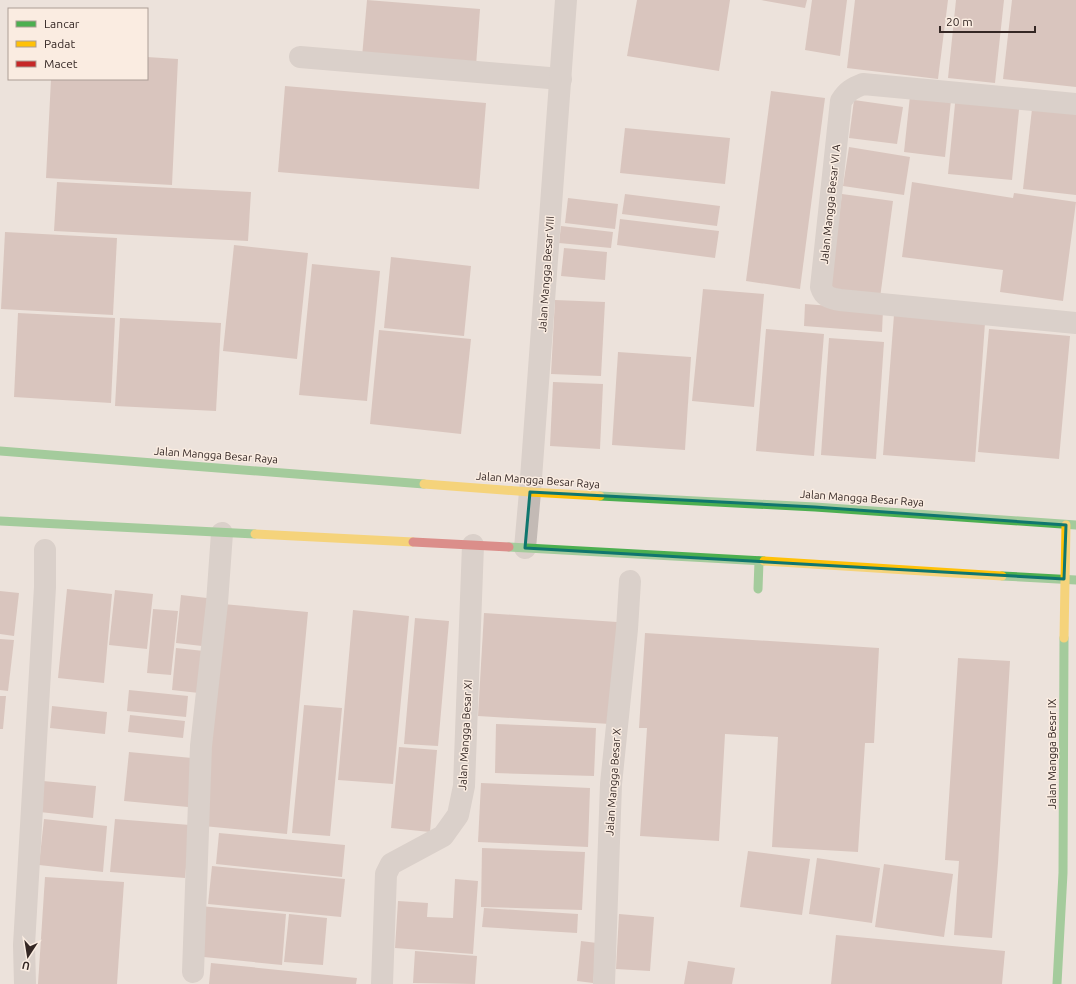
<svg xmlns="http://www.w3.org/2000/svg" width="1076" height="984" font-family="Ubuntu,sans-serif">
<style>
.building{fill:#c1a39b}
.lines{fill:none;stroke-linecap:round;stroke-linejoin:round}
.street{stroke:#c3bab5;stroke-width:22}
.fast{stroke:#4caf50;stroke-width:9}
.slow{stroke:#ffc107;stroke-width:9}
.jam{stroke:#c62828;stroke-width:9}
.marked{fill:none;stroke:#0f766e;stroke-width:3;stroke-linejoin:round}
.labels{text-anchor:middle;stroke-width:3;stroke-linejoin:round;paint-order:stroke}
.street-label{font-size:11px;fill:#342724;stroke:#faece1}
</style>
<rect width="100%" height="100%" fill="#ece2db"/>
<!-- building -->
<g class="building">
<polygon points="367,0 480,9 476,66 362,57"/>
<polygon points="637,0 730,0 719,71 627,56"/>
<polygon points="761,0 807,0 805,8"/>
<polygon points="812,0 847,0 840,56 805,50"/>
<polygon points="855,0 948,0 938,79 847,68"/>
<polygon points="956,0 1004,0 995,83 948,78"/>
<polygon points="1012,0 1076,0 1076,87 1003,79"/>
<polygon points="147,57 178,59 172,185 46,178 51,79 147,79"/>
<polygon points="285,86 486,103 479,189 278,172"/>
<polygon points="771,91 825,98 800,289 746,281"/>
<polygon points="956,94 1020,100 1012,180 948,174"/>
<polygon points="910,96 951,100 945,157 904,152"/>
<polygon points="854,100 903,107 897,144 849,138"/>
<polygon points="1033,100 1076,105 1076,195 1023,189"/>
<polygon points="625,128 730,138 725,184 620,173"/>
<polygon points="849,147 910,157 904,195 843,186"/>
<polygon points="57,182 251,192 248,241 54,231"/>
<polygon points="912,182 1013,198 1014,193 1076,202 1063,301 1000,292 1003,270 902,257"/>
<polygon points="625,194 720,206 717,226 622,214"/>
<polygon points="842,194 893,201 880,298 829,291"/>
<polygon points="568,198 618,204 615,229 565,223"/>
<polygon points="620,219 719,231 715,258 617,245"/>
<polygon points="561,226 613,232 611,248 559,243"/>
<polygon points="5,232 117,238 113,315 1,309"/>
<polygon points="234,245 308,253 297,359 223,351"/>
<polygon points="564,248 607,252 605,280 561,276"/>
<polygon points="391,257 471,266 464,336 384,328"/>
<polygon points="312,264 380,271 367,401 299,395"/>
<polygon points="703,289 764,294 754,407 692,401"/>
<polygon points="555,300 605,302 601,376 551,374"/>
<polygon points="805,304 883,310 882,332 804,326"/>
<polygon points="18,313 115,318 111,403 14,397"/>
<polygon points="894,315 985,323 975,462 883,455"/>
<polygon points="120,318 221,323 216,411 115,406"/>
<polygon points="766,329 824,334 814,456 756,451"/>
<polygon points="989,329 1070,336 1059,459 978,452"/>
<polygon points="379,330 471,339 461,434 370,424"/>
<polygon points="829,338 884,342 876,459 821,455"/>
<polygon points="618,352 691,357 685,450 612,445"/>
<polygon points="553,382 603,384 600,449 550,446"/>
<polygon points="67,589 112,594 104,683 58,678"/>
<polygon points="115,590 153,594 147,649 109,645"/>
<polygon points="0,591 19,593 14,636 0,634"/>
<polygon points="181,595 207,598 202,646 176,643"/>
<polygon points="223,604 308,612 287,834 203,826"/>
<polygon points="153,609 178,611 171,675 147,673"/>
<polygon points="353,610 409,616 393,784 338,780"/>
<polygon points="484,613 617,622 610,724 478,716"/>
<polygon points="415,618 449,621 438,746 404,744"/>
<polygon points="645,633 879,648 874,743 865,743 858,852 772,847 778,737 725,734 719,841 640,836 647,728 639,728"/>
<polygon points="0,639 14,640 8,691 0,690"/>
<polygon points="176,648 204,651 199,693 172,690"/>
<polygon points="958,658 1010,661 998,863 992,938 954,935 959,861 945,860"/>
<polygon points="129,690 188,696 186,717 127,711"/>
<polygon points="0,696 6,696 3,729 0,729"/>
<polygon points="304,705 342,708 330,836 292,833"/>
<polygon points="52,706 107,712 105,734 50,728"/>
<polygon points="130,715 185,721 183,738 128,732"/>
<polygon points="496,724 596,728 594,776 495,773"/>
<polygon points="399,747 437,750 430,832 391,828"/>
<polygon points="129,752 192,758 188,807 124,801"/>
<polygon points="43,781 96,786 93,818 40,812"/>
<polygon points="481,783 590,788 588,847 478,842"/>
<polygon points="44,819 107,826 103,872 39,865"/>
<polygon points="115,819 190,825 185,878 110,872"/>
<polygon points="219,833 345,845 342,877 216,864"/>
<polygon points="482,848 585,852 582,910 481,907"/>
<polygon points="748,851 810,859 802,915 740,907"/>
<polygon points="817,858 880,868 872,923 809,914"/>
<polygon points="884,864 953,874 944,937 875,927"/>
<polygon points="212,866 345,879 341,917 208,904"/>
<polygon points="45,877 124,882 117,984 38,984"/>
<polygon points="455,879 478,881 473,954 395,948 398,901 428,903 427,917 453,918"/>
<polygon points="200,906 286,914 282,965 194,956"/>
<polygon points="484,908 578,914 577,933 482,927"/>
<polygon points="289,914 327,918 323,965 284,962"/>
<polygon points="619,914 654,917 650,971 616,969"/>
<polygon points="836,935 1005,951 1002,984 831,984"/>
<polygon points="581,941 597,943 593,983 577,981"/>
<polygon points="415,951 477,956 475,984 413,983"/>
<polygon points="688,961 735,968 732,984 684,984"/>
<polygon points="211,963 357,978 356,984 209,984"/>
</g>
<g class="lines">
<!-- street -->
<g class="street">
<polyline points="300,57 561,79"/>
<path d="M1076,104L863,84C853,88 847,91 841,101L821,287C824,297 830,298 840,300L1076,323"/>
<polyline points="525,548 530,492 566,0"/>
<polyline points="193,972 201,746 217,603 222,533"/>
<polyline points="25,984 24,945 45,587 45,550"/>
<polyline points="382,984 386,874 391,864 443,836 458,815 464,786 473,545"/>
<polyline points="604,984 611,784 627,629 630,581"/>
</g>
<!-- fast -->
<g class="fast">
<polyline points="0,451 424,484"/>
<polyline points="600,496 815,507 1076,525"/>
<polyline points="0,521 255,534"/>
<polyline points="509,547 764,561"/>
<polyline points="1002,576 1076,580"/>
<polyline points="758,589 759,561"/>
<polyline points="1057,984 1063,873 1064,638"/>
</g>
<!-- slow -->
<g class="slow">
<polyline points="424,484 530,492 600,496"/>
<polyline points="255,534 413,542"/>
<polyline points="764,561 1002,576"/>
<polyline points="1064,638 1066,525"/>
</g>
<!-- jam -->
<polyline class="jam" points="413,542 509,547"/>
</g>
<!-- marked area -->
<path d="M0 0H1076V984H0ZM530,492L815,507L1066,525L1064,579L525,548Z" fill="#ece2db" fill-opacity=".55" fill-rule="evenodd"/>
<path class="marked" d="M530,492L815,507L1066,525L1064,579L525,548Z"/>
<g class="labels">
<!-- street labels -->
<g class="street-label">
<text transform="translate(830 204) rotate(-84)" y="4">Jalan Mangga Besar VI A</text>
<text transform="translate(546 274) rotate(-86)" y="4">Jalan Mangga Besar VIII</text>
<text transform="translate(216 455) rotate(4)" y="4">Jalan Mangga Besar Raya</text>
<text transform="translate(538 480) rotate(4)" y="4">Jalan Mangga Besar Raya</text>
<text transform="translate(862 498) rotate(4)" y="4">Jalan Mangga Besar Raya</text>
<text transform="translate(465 735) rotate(-87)" y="4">Jalan Mangga Besar XI</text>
<text transform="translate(1052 754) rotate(-90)" y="4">Jalan Mangga Besar IX</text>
<text transform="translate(613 782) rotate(-86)" y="4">Jalan Mangga Besar X</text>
</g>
</g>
<!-- legend -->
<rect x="8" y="8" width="140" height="72" fill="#faece1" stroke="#ab9d95"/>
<rect x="16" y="21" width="20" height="6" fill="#4caf50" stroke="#ab9d95"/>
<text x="44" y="28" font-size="12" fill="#342724">Lancar</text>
<rect x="16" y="41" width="20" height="6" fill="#ffc107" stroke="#ab9d95"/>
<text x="44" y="48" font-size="12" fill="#342724">Padat</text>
<rect x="16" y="61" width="20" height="6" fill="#c62828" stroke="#ab9d95"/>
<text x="44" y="68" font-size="12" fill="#342724">Macet</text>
<!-- north arrow -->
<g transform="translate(28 956) rotate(192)" stroke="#faece1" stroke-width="3" paint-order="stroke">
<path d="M0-3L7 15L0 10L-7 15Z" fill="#342724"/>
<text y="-6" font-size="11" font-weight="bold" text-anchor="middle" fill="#342724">U</text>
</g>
<!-- scale -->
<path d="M940 26v6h95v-6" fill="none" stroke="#342724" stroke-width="2"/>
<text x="946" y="26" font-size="12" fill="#342724" stroke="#faece1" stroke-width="3" paint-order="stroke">20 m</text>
</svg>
